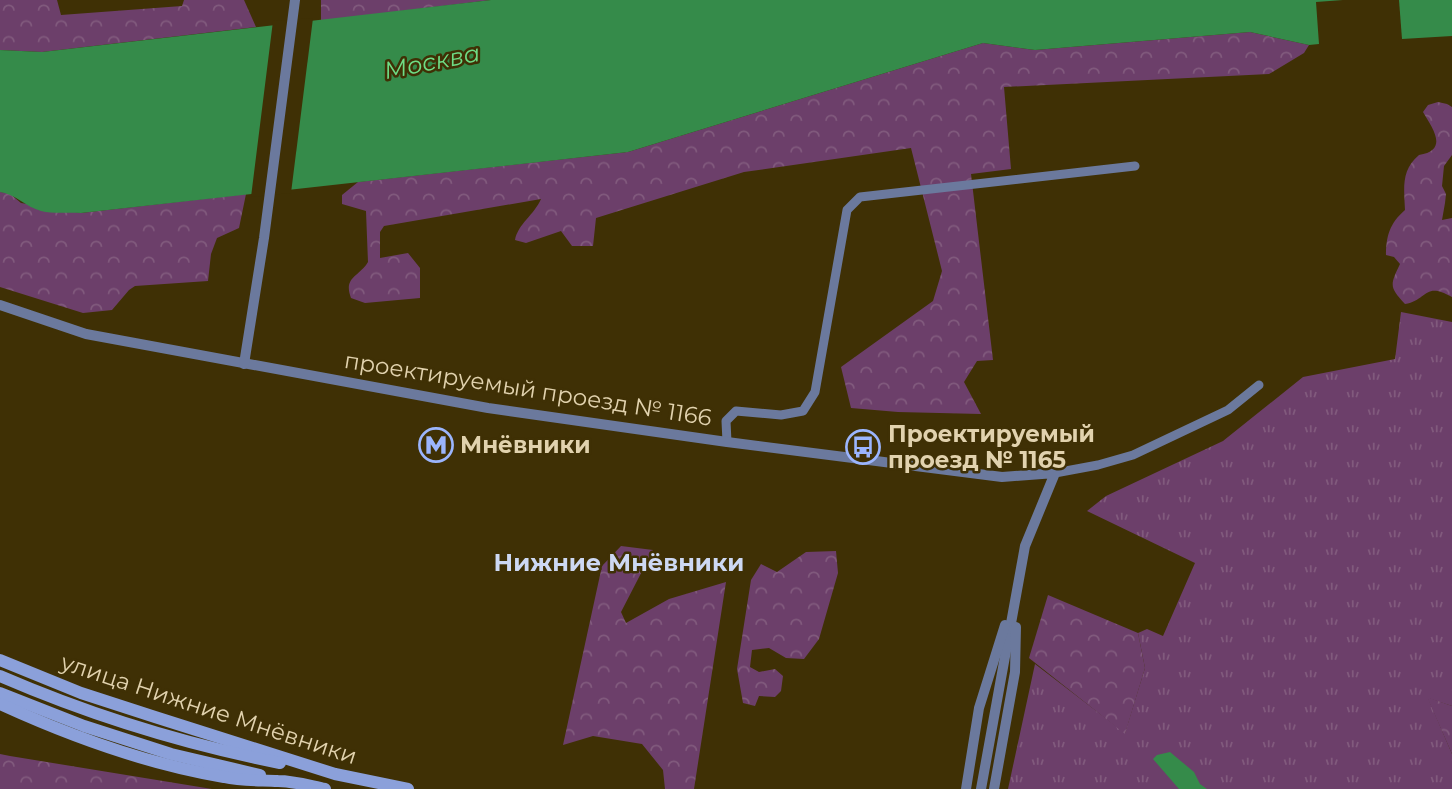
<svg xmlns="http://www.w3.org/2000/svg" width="1452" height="789" viewBox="0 0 1452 789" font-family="Montserrat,sans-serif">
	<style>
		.grass { fill: url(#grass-tufts) }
		.forest { fill: url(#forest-crowns) }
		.water { fill: #358b4a }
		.pier { fill: #3f3005 }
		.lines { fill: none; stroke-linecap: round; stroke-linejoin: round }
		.minor { stroke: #6b799d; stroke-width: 9 }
		.tertiary { stroke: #6b799d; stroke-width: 10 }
		.secondary { stroke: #8ba0da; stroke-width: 12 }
		.labels { text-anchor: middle; stroke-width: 5; stroke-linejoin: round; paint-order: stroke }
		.street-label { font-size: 23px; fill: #e1d2ae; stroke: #3f3005 }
		.poi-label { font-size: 23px; font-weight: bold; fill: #e1d2ae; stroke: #3f3005; text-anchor: start }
		.water-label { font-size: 24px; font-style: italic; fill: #6edc85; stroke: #3f3005 }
		.neighbourhood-label { font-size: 24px; font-weight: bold; fill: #cdd8f3; stroke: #3f3005 }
	</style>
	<defs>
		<pattern id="grass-tufts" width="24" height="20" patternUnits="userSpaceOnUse" patternTransform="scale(1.75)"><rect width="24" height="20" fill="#6c3f6a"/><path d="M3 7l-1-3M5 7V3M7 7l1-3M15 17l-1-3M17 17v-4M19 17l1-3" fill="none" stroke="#815a7d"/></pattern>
		<pattern id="forest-crowns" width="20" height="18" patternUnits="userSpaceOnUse" patternTransform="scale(1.75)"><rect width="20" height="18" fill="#6c3f6a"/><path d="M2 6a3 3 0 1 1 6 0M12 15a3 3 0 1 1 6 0" fill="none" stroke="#815a7d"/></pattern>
	</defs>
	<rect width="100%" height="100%" fill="#3f3005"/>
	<!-- grass -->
	<polygon class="grass" points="1401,312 1452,322 1452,706 1428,698 1452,754 1452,789 1008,789 1035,664 1125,733 1145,668 1138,633 1147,629 1163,636 1195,563 1087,511 1106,496 1223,441 1303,377 1395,359"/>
	<!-- forest -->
	<g class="forest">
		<polygon points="0,0 57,0 61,15 182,6 184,0 244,0 256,27 42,52 0,50"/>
		<polygon points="321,0 491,0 321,21"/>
		<path d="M1250 32 1309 45 1304 53 1269 74 1004 87 1011 169 971 174 993 360 977 361 964 382 981 414 898 412 851 408 841 367 933 301 942 271 911 148 744 172 596 218 593 246H572L561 231 526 243 515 240C518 224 534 215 541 199L384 226 380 232V258L408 253 420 268V298L365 303 351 298C343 277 359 277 368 262L366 211 342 204V195L358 182 628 152 983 43 1035 50Z"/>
		<path d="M1438 102 1447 104 1452 107V155L1444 166 1442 186 1446 194 1445 203 1442 220 1452 218V297C1424 281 1428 300 1405 304 1389 287 1390 285 1400 264L1394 257 1386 255C1386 236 1390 223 1405 210 1404 188 1401 170 1419 155 1449 150 1433 129 1423 112L1428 105Z"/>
		<polygon points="0,192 9,193 21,203 81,213 246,194 239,228 217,238 211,254 208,281 135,286 129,290 112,310 83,313 0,287"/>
		<polygon points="621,546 653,550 621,612 626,623 669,599 726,582 694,789 665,789 663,770 642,744 593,736 563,745 602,566"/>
		<polygon points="836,551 838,573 819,639 804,659 786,658 769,648 752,650 750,667 759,672 775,669 783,676 781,691 775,697 759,696 755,706 743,703 737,669 751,580 761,564 777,572 806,552"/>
		<polygon points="1048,595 1138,633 1145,668 1125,734 1029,658"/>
		<polygon points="1427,697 1452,706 1452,754"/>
		<polygon points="0,754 10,756 212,789 0,789"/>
	</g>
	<!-- water -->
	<g class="water">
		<path d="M491 0H1343L1316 2 1319 44 1309 45 1250 32 1035 50 983 43 628 152 81 213C68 212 53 214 41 211 26 207 15 194 0 192V50L42 52Z"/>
		<polygon points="1399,0 1452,0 1452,36 1402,39"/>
		<polygon points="1170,752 1194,772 1200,784 1207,789 1179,789 1153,759 1157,755"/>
	</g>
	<!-- pier -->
	<polygon class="pier" points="313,18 291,193 251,197 273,21"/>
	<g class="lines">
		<!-- minor -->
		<g class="minor">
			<polyline points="727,442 726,421 736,411 781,415 803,411 815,392 847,210 860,197 1135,166"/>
			<polyline points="1055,473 1098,465 1133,455 1228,410 1259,385"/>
		</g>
		<!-- tertiary -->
		<g class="tertiary">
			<polyline points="0,305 86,334 488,408 727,442 1002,477 1055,473 1025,546 981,789"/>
			<polyline points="244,364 264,238 295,0"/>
			<polyline points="966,789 979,708 1005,625"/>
			<polyline points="994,789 1015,672 1016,627"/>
		</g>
		<!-- secondary -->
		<g class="secondary">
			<polyline points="0,660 81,693 155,717 335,774 408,789"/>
			<path d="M0 676C90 715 184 744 280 763"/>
			<polyline points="0,693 84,726 171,754 260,775"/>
			<path d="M0 704C72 737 146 764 224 777 242 781 260 780 278 781 294 781 310 786 325 789"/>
		</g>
	</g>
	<!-- icons -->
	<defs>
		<g id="metro-ring" transform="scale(1.75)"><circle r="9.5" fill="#3f3005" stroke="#9bb5fd" stroke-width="1.5"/><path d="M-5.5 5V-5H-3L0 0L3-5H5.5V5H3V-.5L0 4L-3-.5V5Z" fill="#9bb5fd"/></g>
		<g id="bus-ring" transform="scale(1.75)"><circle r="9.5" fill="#3f3005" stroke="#9bb5fd" stroke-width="1.5"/><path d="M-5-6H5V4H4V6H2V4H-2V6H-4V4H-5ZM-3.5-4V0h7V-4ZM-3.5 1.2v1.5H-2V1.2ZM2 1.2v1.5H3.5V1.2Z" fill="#9bb5fd"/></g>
	</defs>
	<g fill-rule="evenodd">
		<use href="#metro-ring" x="436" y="445"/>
		<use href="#bus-ring" x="863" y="447"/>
	</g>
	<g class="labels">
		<!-- street labels -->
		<g class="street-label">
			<text transform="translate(528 389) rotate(9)" y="8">проектируемый проезд № 1166</text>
			<text transform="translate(209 709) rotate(18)" y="8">улица Нижние Мнёвники</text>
		</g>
		<!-- poi labels -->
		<g class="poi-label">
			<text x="888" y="442">Проектируемый<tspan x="888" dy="26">проезд № 1165</tspan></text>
			<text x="460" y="453">Мнёвники</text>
		</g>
		<!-- water labels -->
		<g class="water-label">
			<text transform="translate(432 62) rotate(-11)" y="8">Москва</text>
		</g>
		<!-- neighbourhood labels -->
		<g class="neighbourhood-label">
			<text x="619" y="571">Нижние Мнёвники</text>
		</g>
	</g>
</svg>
